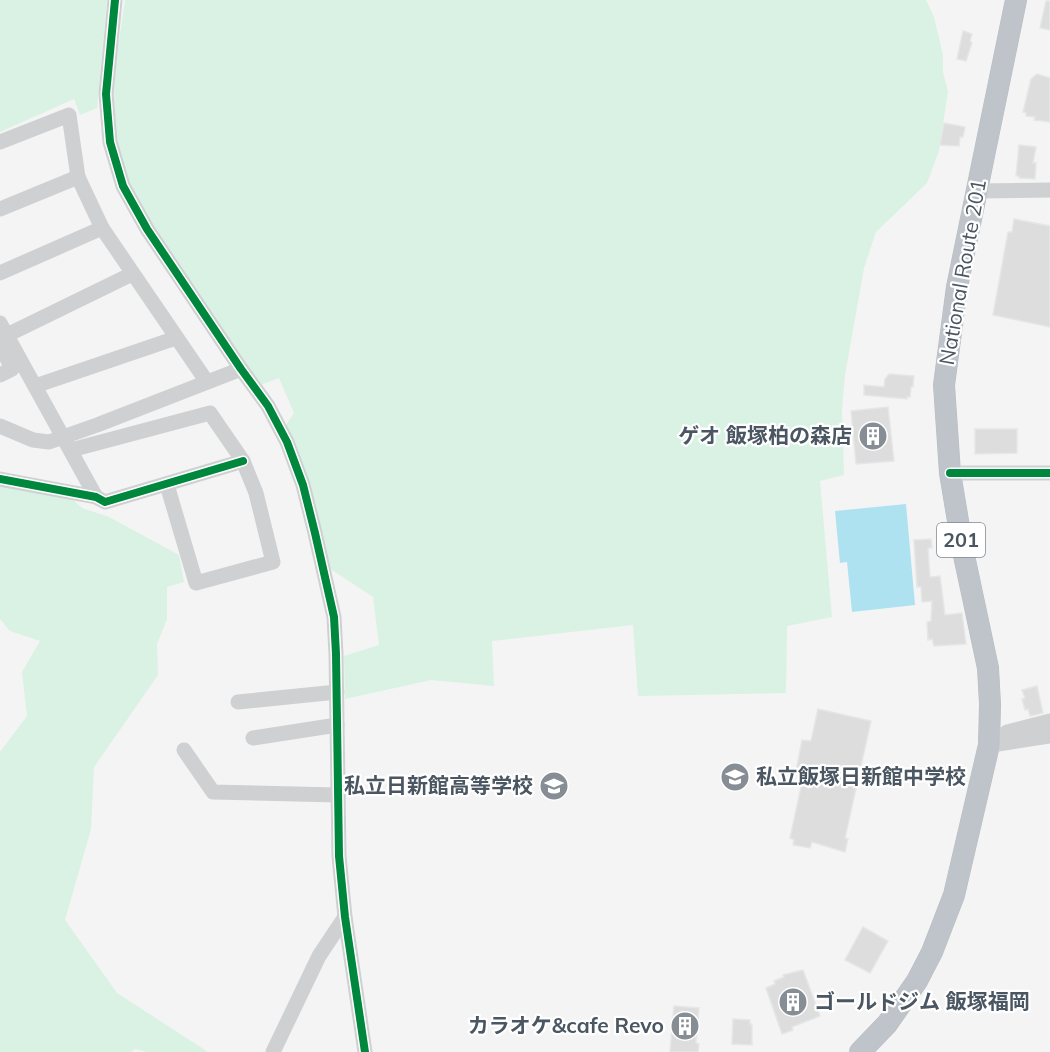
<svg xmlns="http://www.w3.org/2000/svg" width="1050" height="1052" viewBox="0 0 1050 1052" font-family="Mulish,'Noto Sans JP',sans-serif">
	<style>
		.green { fill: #d9f2e3 }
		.water { fill: #aee2f0 }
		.building { fill: #ddddde; stroke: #e5e6e7; stroke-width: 1.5 }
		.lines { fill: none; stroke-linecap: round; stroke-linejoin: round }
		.highway-casing { stroke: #b9bec3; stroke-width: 22 }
		.minor { stroke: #ced0d2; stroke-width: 15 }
		.highway { stroke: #bec4c9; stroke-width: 21 }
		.cycleway-casing { stroke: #fff; stroke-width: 11 }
		.cycleway { stroke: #00873e; stroke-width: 8 }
		.labels { text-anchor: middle; stroke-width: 4.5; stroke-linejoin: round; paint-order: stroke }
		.shield { fill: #fff; stroke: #808990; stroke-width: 1.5 }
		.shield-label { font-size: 20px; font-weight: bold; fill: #4a5661 }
		.street-label { font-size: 21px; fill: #4a5661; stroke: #fff }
		.poi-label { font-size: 21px; font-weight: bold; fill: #4a5661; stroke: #fff; text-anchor: end }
	</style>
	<rect width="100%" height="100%" fill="#f4f4f4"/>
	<!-- green -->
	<g class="green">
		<polygon points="0,0 107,0 97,108 80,115 74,99 0,132"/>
		<path d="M125 0H926L934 17 943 55V72L948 91 939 151 927 183 876 232 864 268 845 375 842 410 844 475 820 481 832 617 787 626 786 693 638 696 633 625 492 641 494 686 431 680 345 699 344 656 379 645 373 597 329 568 285 426 294 413 279 378 258 386 142 209C131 189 120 167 116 144 107 98 119 47 125 0Z"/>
		<polygon points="0,485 73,500 82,508 109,517 179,555 184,582 167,587 167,619 157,644 158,675 94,767 91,829 65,920 117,993 208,1052 147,1052 135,1049 131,1052 0,1052 0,752 27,716 22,672 40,641 10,631 0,619"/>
	</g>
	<!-- water -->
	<polygon class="water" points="906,504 915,605 852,612 847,562 840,563 835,511"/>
	<!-- building -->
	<g class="building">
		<polygon points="1046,1 1050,1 1050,30 1040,28"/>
		<polygon points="963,31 972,34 970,41 972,43 966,61 957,59"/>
		<polygon points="1037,74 1050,78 1050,122 1034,120 1035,117 1026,116 1026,113 1023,112 1031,79"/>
		<polygon points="944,123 965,127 963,137 960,137 959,146 940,145"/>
		<polygon points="1019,145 1036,147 1033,163 1036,163 1035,179 1019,178 1019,176 1016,176"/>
		<polygon points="1014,219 1050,226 1050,327 993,315 1008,232 1012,232"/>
		<polygon points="889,374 914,376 913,387 911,387 910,397 907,397 907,399 864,395 864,385 884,387 885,379"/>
		<polygon points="888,407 894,461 856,464 851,411"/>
		<polygon points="975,429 1017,429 1017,453 975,454"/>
		<polygon points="931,539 932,548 928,548 930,577 940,576 945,615 962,613 966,644 934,646 932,639 928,640 927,622 931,621 932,601 922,602 921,587 917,587 914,540"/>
		<polygon points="1037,686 1043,713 1030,716 1028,709 1025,710 1022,699 1025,698 1022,690"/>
		<polygon points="818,709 871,721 845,838 848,839 845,852 812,842 810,848 793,845 794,840 790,838 804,773 796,771 802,740 811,741"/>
		<polygon points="863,927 888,941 870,973 845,960"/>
		<polygon points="803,970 820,1016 792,1027 793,1030 782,1034 766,988 775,984 774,981 784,977 783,975"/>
		<polygon points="674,1006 699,1008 696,1043 699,1044 698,1052 670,1052"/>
		<polygon points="733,1019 750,1020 750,1024 752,1024 752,1045 732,1044"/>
	</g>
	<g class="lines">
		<!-- highway casing -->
		<g class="highway-casing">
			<polyline id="highway" points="860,1052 887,1024 917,981 932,952 954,895 989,745 990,704 988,668 963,551 950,473 944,385 957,287 1016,0"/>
		</g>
		<!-- minor -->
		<g class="minor">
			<polyline points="115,0 106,94 110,142 123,186 147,229 241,369 268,406 287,442 303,485 315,533 334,617 336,654 339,856 345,917 365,1052"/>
			<polyline points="0,142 69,115 78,177 102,228 207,382"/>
			<polyline points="977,191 1050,190"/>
			<polyline points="0,209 78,177"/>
			<polyline points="0,273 102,228"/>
			<polyline points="0,323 96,497"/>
			<polyline points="7,335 132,274"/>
			<polyline points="0,344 12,369 0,375"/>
			<polyline points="35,386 176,338"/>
			<polyline points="0,426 33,440 49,442 97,425 241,369"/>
			<polyline points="71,450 210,413 243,461 256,493 273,562 196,583 167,485"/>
			<polyline points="950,473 1050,473"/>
			<polyline points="0,479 96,497 105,502 243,461"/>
			<polyline points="238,702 337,692"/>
			<polyline points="253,738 337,725"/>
			<polyline points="989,745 1007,732 1050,721"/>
			<polyline points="992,745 1050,736"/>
			<polyline points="184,750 213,792 338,795"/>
			<polyline points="273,1052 319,956 345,917"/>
		</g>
		<!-- highway -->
		<use href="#highway" class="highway"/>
		<!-- cycleway casing -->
		<g class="cycleway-casing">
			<g id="cycleway">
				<polyline points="115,0 106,94 110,142 123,186 147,229 241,369 268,406 287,442 303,485 315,533 334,617 336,654 339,856 345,917 365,1052"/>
				<polyline points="950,473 1050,473"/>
				<polyline points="0,479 96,497 105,502 243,461"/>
			</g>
		</g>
		<!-- cycleway -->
		<use href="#cycleway" class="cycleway"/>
	</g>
	<!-- icons -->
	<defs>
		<g id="building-disc" transform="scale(1.5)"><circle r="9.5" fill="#868d94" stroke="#fff"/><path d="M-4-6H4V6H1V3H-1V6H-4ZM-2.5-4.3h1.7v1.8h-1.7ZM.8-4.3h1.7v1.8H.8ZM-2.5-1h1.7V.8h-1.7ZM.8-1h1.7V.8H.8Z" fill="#fff"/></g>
		<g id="school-disc" transform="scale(1.5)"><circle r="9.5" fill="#868d94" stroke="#fff"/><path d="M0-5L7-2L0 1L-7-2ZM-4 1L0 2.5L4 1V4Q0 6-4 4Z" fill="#fff"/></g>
	</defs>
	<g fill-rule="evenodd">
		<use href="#building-disc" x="873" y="436"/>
		<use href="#school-disc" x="735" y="777"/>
		<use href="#school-disc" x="554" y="786"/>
		<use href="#building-disc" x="793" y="1002"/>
		<use href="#building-disc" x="685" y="1026"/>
	</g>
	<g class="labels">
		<!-- shield labels -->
		<rect class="shield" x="937" y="523" width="48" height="34" rx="4.5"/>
		<g class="shield-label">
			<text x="961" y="547">201</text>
		</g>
		<!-- street labels -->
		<g class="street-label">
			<text transform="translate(963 272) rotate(-80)" y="7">National Route 201</text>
		</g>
		<!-- poi labels -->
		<g class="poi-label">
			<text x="852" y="443">ゲオ 飯塚柏の森店</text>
			<text x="756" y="784" text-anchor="start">私立飯塚日新館中学校</text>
			<text x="533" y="793">私立日新館高等学校</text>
			<text x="814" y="1009" text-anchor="start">ゴールドジム 飯塚福岡</text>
			<text x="664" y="1033">カラオケ&amp;cafe Revo</text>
		</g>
	</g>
</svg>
